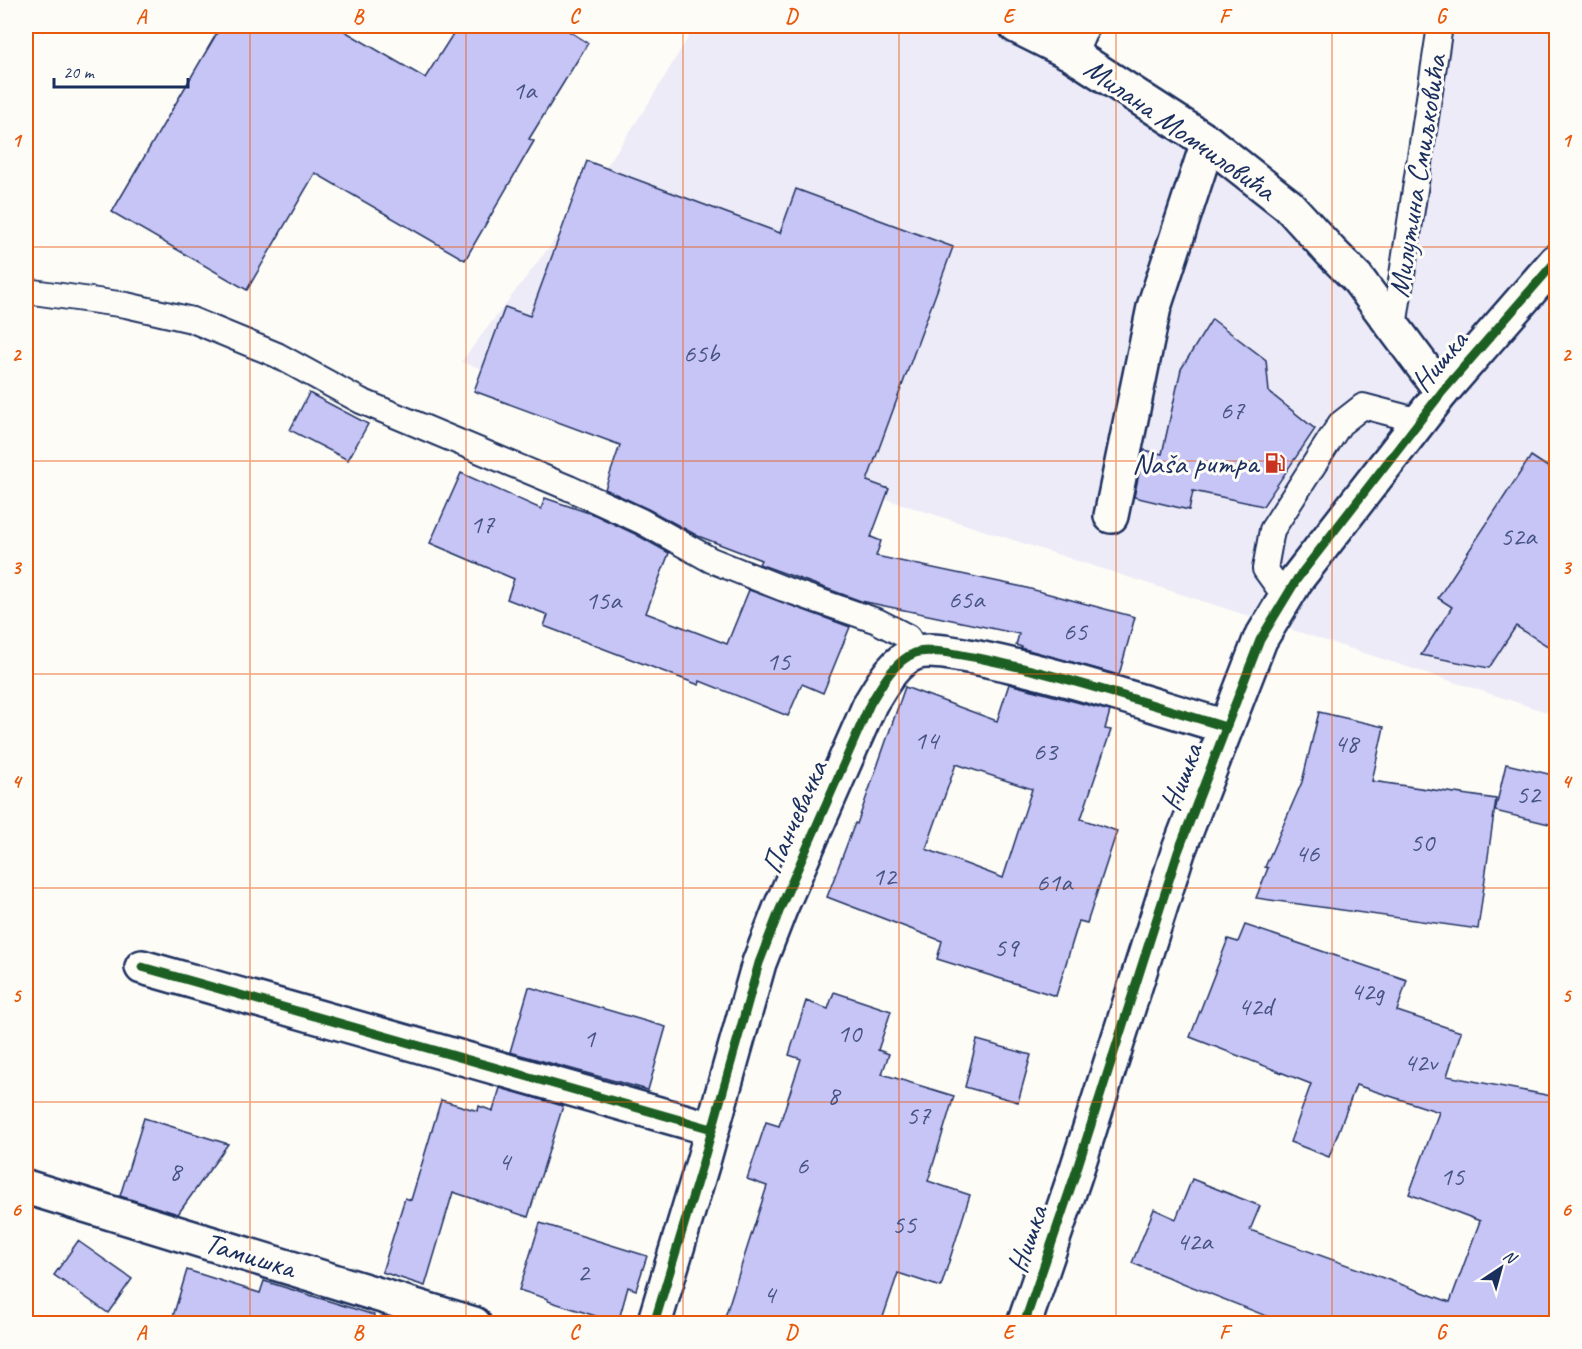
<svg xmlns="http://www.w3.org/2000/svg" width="1582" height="1349" viewBox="0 0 1582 1349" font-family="Caveat,sans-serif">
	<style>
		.built { fill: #edebf7 }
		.building { fill: #c7c4f6; stroke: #1b2f5e; stroke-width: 1.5; fill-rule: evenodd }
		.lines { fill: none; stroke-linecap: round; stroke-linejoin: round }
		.service-casing { stroke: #1b2f5e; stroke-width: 28 }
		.minor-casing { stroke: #1b2f5e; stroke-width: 38 }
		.secondary-casing { stroke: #1b2f5e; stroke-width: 38 }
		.service { stroke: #fdfcf7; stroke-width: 24 }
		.minor { stroke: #fdfcf7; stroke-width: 33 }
		.secondary { stroke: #fdfcf7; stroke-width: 33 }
		.cycleway-casing { stroke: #fdfcf7; stroke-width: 13 }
		.cycleway { stroke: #1b5e20; stroke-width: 9 }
		.grid { fill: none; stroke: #e8590c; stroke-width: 1.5; stroke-opacity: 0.55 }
		.labels { text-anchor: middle; stroke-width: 6; stroke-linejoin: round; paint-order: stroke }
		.number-label { font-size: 27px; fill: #465484 }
		.street-label { font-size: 30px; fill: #1b2f5e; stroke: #fdfcf7 }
		.poi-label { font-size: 30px; fill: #1b2f5e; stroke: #fdfcf7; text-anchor: end }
		.neatline { fill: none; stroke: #e8590c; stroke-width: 2 }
		.grid-label { font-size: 20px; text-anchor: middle; font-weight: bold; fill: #e8590c }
	</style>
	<rect width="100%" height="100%" fill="#fdfcf7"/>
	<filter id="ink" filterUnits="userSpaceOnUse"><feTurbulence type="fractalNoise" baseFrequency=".0167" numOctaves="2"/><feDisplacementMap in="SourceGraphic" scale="12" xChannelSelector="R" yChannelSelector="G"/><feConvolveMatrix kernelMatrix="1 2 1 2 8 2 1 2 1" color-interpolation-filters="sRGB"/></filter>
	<g filter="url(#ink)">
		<!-- built -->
		<polygon class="built" points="695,26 1016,26 1208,142 1393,326 1440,26 1556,26 1556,715 461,362 573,216 645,109"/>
		<!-- building -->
		<g class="building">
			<polygon points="221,26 336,26 425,78 458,26 561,26 588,43 529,139 534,141 465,260 315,173 247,290 112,212"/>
			<polygon points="587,161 780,233 796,189 953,247 867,481 889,489 871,537 881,541 876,556 1023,587 1135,617 1119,675 1021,648 1022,647 1016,645 1019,634 861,601 759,564 761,560 698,536 648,509 605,489 620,445 474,391 505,307 530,316"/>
			<polygon points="1212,319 1266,360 1269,392 1315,429 1263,506 1193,491 1189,510 1134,497 1144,450 1162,454 1181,369"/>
			<polygon points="309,393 368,424 348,460 290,430"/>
			<polygon points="1531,456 1557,473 1557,652 1516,626 1489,668 1421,655 1452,607 1438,598"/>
			<polygon points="461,473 541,509 545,498 595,515 635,534 669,553 646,613 727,644 749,590 850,627 823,693 802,684 788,716 700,681 699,685 544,626 548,615 507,599 514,579 430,543"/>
			<path d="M1009 684 1110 711 1105 729 1111 730 1081 819 1117 831 1087 923 1079 921 1056 996 937 959 942 941 827 897 855 823 857 824 905 687 997 721ZM956 764 1032 789 1003 878 926 849Z"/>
			<polygon points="1319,712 1384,727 1372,781 1496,799 1478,929 1256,898 1268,868 1265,867 1302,782"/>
			<polygon points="1506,764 1557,776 1557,826 1495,811"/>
			<polygon points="1245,925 1407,980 1397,1011 1461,1032 1447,1076 1557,1097 1557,1323 1284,1323 1132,1263 1154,1209 1176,1219 1192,1179 1260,1206 1250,1230 1450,1302 1480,1221 1409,1194 1439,1112 1356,1085 1329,1157 1290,1142 1311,1084 1190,1037 1228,939 1238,942"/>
			<polygon points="529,987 666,1027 648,1090 510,1052"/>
			<polygon points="834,992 891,1011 878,1050 889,1054 882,1074 954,1096 928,1181 970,1195 941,1287 898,1273 881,1323 723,1323 767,1186 747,1179 766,1122 779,1126 801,1059 789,1055 806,1001 828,1009"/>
			<polygon points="977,1040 1031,1055 1018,1102 965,1087"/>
			<polygon points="500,1088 563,1106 528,1217 453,1192 425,1286 382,1272 405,1198 411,1200 441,1100 478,1111 479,1106 493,1111"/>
			<polygon points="144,1118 228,1144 178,1214 120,1196"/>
			<polygon points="540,1223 647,1256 636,1290 628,1287 618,1323 548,1301 548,1299 519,1290"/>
			<polygon points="78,1241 132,1279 108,1313 54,1275"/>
			<polygon points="187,1270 260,1293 264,1281 374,1315 373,1323 171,1323"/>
		</g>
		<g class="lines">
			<!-- service casing -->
			<g class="service-casing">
				<g id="service">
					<polyline points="26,291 126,305 192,320 277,355 361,401 569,488 641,521 711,560 784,589 877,621 908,637 917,652"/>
					<polyline points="1394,327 1440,26"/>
					<polyline points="1286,598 1265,569 1272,530 1340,424 1363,406 1420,421"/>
				</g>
			</g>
			<!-- minor casing -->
			<g class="minor-casing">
				<g id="minor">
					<polyline points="1016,26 1070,53 1208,142 1288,205 1331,252 1357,278 1442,392"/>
					<polyline points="1070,53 1082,26"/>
					<polyline points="1111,516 1154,307 1208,142"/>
					<polyline points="142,967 712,1129"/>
					<polyline points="26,1187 474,1324"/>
					<path d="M654 1324 703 1162 759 963 780 909 870 704C881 686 894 661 915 653 930 647 967 656 983 659 1065 676 1145 703 1226 727"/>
				</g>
			</g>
			<!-- secondary casing -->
			<g class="secondary-casing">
				<polyline id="secondary" points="1024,1324 1075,1175 1178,852 1260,640 1297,579 1442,392 1556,261"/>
			</g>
			<!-- service -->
			<use href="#service" class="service"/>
			<!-- minor -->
			<use href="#minor" class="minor"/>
			<!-- secondary -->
			<use href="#secondary" class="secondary"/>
			<!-- cycleway casing -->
			<g class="cycleway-casing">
				<g id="cycleway">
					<polyline points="142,967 712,1129"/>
					<path d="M654 1324 703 1162 759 963 780 909 870 704C881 686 894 661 915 653 930 647 967 656 983 659 1065 676 1145 703 1226 727"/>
					<polyline points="1024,1324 1075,1175 1178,852 1260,640 1297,579 1442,392 1556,261"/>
				</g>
			</g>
			<!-- cycleway -->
			<use href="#cycleway" class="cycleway"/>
		</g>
	</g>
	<!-- grid -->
	<path class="grid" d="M250 26V1324M466 26V1324M683 26V1324M899 26V1324M1116 26V1324M1332 26V1324M26 247H1556M26 461H1556M26 674H1556M26 888H1556M26 1102H1556"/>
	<!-- icons -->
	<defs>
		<g id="fuel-bare" transform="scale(1.62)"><path d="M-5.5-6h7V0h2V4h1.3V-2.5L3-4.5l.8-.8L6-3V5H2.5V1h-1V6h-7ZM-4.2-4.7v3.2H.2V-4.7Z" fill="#c8321e" stroke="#fdfcf7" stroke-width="2.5" paint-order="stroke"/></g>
	</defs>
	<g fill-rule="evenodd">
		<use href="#fuel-bare" x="1275" y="463"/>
	</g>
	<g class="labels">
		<!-- number labels -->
		<g class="number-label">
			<text x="524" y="99">1a</text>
			<text x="701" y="362">65b</text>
			<text x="1232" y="419">67</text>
			<text x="482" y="533">17</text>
			<text x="1518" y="545">52a</text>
			<text x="966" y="608">65a</text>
			<text x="603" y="609">15a</text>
			<text x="1075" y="640">65</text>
			<text x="778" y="670">15</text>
			<text x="926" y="749">14</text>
			<text x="1346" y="752">48</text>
			<text x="1045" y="760">63</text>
			<text x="1528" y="803">52</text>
			<text x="1422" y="851">50</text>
			<text x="1307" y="862">46</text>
			<text x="884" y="885">12</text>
			<text x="1054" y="891">61a</text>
			<text x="1006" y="956">59</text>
			<text x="1367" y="1000">42g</text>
			<text x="1255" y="1015">42d</text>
			<text x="849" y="1042">10</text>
			<text x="589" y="1047">1</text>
			<text x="1420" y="1071">42v</text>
			<text x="833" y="1104">8</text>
			<text x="918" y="1124">57</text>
			<text x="504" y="1170">4</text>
			<text x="802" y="1174">6</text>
			<text x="175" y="1180">8</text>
			<text x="1452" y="1185">15</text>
			<text x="904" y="1233">55</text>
			<text x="1194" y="1250">42a</text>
			<text x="583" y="1281">2</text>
			<text x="769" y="1303">4</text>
		</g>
		<!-- street labels -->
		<g class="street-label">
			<text transform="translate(1180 129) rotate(35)" y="10">Милана Момчиловића</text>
			<text transform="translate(1417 176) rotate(-81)" y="10">Милутина Смиљковића</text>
			<text transform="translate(1439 361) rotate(-50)" y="10">Нишка</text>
			<text transform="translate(1181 777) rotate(-69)" y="10">Нишка</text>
			<text transform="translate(794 817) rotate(-66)" y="10">Панчевачка</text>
			<text transform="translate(1027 1239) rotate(-71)" y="10">Нишка</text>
			<text transform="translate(250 1255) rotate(17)" y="10">Тамишка</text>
		</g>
		<!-- poi labels -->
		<g class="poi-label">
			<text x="1258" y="473">Naša pumpa</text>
		</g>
	</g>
	<!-- margin -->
	<rect width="1582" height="1349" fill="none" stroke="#fdfcf7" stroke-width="66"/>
	<!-- north arrow -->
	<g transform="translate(1501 1268) rotate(36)" stroke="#fdfcf7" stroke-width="4.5" paint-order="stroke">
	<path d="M0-4.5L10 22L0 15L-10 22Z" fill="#1b2f5e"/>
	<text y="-9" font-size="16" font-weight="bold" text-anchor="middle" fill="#1b2f5e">N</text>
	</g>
	<!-- scale -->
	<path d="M54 78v9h134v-9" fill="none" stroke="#1b2f5e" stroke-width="3"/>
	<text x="63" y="78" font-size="18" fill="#1b2f5e" stroke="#fdfcf7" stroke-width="4.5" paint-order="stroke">20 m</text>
	<rect x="33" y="33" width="1516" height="1283" class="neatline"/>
	<g class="grid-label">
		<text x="141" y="23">A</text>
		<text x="358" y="23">B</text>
		<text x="574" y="23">C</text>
		<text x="791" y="23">D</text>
		<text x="1008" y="23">E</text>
		<text x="1224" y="23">F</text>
		<text x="1441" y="23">G</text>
		<text x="16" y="147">1</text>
		<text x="1566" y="147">1</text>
		<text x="16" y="361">2</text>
		<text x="1566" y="361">2</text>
		<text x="16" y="574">3</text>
		<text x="1566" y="574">3</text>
		<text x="16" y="788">4</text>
		<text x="1566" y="788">4</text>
		<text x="16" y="1002">5</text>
		<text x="1566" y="1002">5</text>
		<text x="16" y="1216">6</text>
		<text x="1566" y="1216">6</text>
		<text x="141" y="1339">A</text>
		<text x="358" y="1339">B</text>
		<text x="574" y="1339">C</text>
		<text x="791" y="1339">D</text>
		<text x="1008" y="1339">E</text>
		<text x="1224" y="1339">F</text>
		<text x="1441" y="1339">G</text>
	</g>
</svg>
